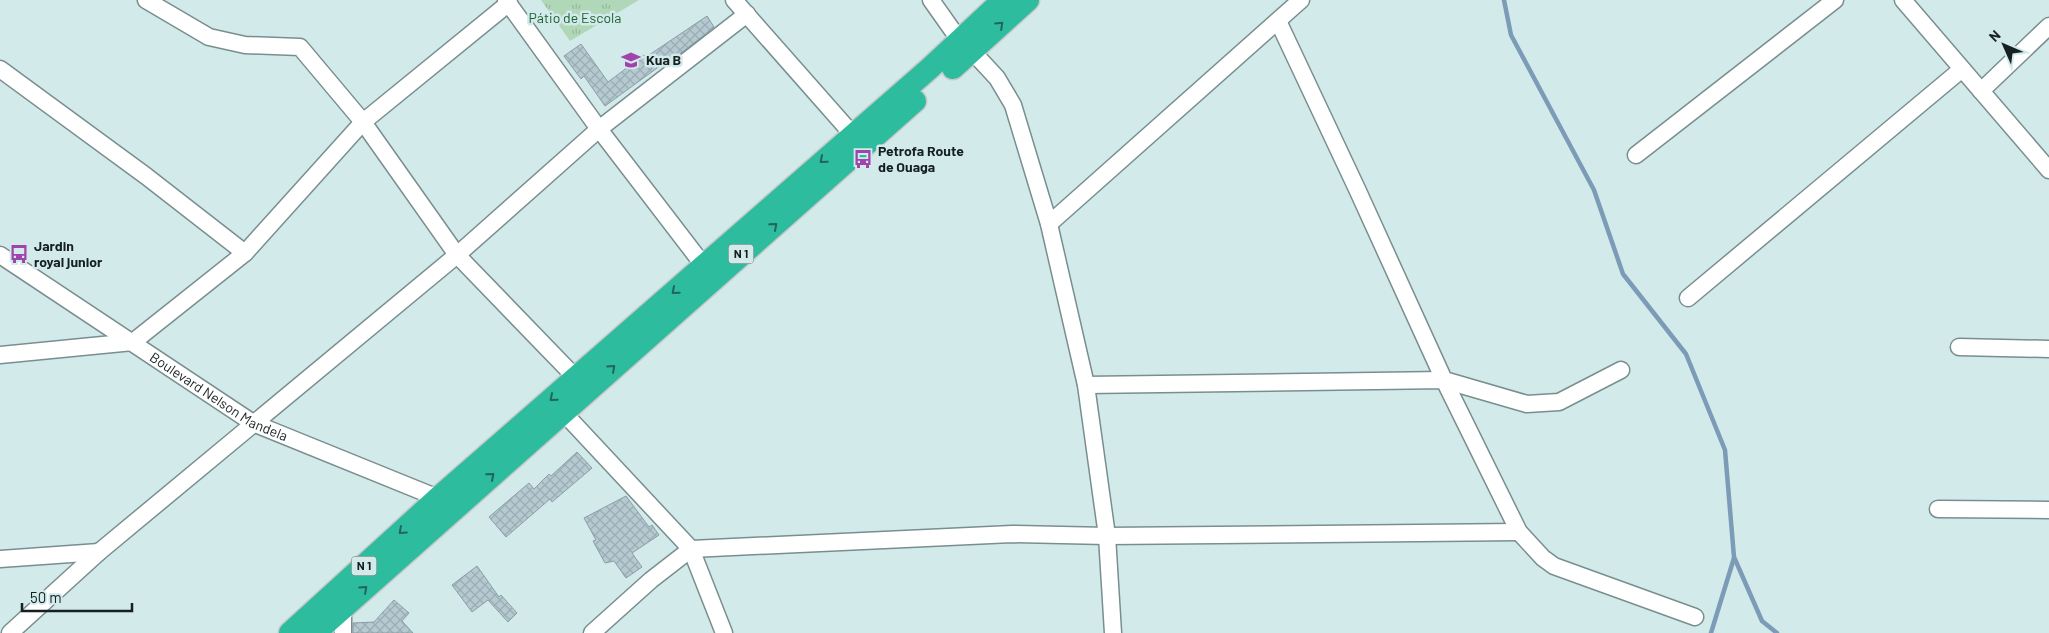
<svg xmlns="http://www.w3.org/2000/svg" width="2049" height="633" viewBox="0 0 2049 633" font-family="Barlow,sans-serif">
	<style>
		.park { fill: url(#park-tufts) }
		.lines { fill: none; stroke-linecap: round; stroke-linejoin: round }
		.stream { stroke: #7c9bb7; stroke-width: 4.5 }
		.building { fill: url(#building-cross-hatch); stroke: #8b9ea6 }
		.minor-casing { stroke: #798e8f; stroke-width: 19 }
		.highway-casing { stroke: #c7c9c9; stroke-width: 25 }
		.minor { stroke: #fff; stroke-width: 16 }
		.highway { stroke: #2ebc9f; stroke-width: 22 }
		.oneway { stroke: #216659 }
		.labels { text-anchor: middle; stroke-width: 5; stroke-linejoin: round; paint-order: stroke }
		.shield { fill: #d3eaeb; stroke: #4f5d5d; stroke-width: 1 }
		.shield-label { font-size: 12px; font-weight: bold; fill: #172020 }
		.park-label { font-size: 14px; fill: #1a5f31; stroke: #d3eaeb }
		.poi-label { font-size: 14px; font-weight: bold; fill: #172020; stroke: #d3eaeb; text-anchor: start }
		.street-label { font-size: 14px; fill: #172020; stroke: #d3eaeb }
	</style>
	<defs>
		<pattern id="park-tufts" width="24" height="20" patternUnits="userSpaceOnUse" patternTransform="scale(1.25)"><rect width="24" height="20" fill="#b0d7b8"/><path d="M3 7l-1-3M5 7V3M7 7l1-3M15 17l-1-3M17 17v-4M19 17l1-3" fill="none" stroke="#97b89e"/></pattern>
		<pattern id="building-cross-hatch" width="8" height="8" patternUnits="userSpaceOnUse" patternTransform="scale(1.25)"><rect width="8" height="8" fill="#b5c9d1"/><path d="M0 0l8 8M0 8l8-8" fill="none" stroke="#9bacb3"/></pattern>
	</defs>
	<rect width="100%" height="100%" fill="#d3eaeb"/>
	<!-- park -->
	<polygon class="park" points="541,0 639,0 570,41"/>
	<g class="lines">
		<!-- stream -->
		<g class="stream">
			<polyline points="1504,0 1511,35 1594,190 1623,274 1686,354 1725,450 1734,557 1762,621 1777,633"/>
			<polyline points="1711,633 1734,558"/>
		</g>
	</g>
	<!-- building -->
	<g class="building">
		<polygon points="707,16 714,27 666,65 664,63 605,106 584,76 581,79 564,56 581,44 608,82 644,55 646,57"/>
		<polygon points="577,452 592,468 552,502 550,499 506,537 489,517 529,483 534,489 549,474 551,476"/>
		<polygon points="626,496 649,527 652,525 659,535 632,553 642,567 626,578 614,561 605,563 593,541 596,540 584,518"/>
		<polygon points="477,566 499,597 501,595 517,613 508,622 488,600 472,612 452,585"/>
		<polygon points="394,600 409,613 402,621 413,633 353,633 353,623 374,622"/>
	</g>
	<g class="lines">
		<!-- minor casing -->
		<g class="minor-casing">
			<g id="minor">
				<polyline points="146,0 209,37 245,45 300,47 363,122 457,255 576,378"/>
				<polyline points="506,0 599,129 704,266"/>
				<polyline points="734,0 853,135"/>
				<polyline points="931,0 960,41"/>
				<polyline points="1903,0 2049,170"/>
				<polyline points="1278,21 1357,189 1444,380 1527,404 1559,402 1621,370"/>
				<polyline points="972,51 997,78 1013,105 1049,224 1086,385 1107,536 1113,633"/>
				<polyline points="0,69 146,176 245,253"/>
				<polyline points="1981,91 2049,26"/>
				<polyline points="1636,155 1835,0"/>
				<polyline points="1049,224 1301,0"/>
				<path id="s1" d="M0 255 253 423 438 498 446 503"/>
				<polyline points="1688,298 1962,69"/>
				<polyline points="1959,347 2049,349"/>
				<polyline points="0,355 133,342 245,253 363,122 509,3"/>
				<polyline points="1086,385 1444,380 1519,532 1543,558 1554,566 1695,617"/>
				<polyline points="563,412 691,549 724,633"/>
				<polyline points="1938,509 2049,510"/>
				<polyline points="0,559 99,552"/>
				<polyline points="340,604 343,607 343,633"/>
				<polyline points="10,633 99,552 457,255 599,129 747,14"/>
				<polyline points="592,633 651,580 691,549 1012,534 1107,536 1519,532"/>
			</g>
		</g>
		<!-- highway casing -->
		<g class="highway-casing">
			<g id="highway">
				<polyline points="953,68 1028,0"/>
				<polyline points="290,633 438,498 930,68 1003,0"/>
				<polyline points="315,633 915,101"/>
			</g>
		</g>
		<!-- minor -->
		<use href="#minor" class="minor"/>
		<!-- highway -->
		<use href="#highway" class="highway"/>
	</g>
	<!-- one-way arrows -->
	<defs><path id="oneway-chevron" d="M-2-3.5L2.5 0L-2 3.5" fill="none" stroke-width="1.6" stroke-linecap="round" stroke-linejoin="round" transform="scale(1.25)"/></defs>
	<g class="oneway">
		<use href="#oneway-chevron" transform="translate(1000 25) rotate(-43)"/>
		<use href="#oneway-chevron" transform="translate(823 160) rotate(139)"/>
		<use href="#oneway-chevron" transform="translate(774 226) rotate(-41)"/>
		<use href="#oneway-chevron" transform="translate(675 291) rotate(139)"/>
		<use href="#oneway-chevron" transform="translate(612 368) rotate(-42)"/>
		<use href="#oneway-chevron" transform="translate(553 398) rotate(139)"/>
		<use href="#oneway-chevron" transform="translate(491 476) rotate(-41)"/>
		<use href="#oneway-chevron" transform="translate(402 531) rotate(138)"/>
		<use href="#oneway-chevron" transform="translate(364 589) rotate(-42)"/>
	</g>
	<!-- icons -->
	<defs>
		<g id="school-bare" transform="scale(1.5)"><path d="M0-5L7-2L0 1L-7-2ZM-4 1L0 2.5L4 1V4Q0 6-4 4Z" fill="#a043ad" stroke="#d3eaeb" stroke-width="2.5" paint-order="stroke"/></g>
		<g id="bus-bare" transform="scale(1.5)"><path d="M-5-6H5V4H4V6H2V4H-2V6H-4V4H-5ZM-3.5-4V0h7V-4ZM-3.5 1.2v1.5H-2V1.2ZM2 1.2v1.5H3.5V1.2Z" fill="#a043ad" stroke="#d3eaeb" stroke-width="2.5" paint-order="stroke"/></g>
	</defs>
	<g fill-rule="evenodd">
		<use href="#school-bare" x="631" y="60"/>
		<use href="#bus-bare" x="863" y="159"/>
		<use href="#bus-bare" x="19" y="254"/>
	</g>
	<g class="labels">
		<!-- shield labels -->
		<g class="shield">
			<rect x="728.5" y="244.5" width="25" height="19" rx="4"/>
			<rect x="351.5" y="556.5" width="25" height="19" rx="4"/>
		</g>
		<g class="shield-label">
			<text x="741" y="258">N 1</text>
			<text x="364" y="570">N 1</text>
		</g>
		<!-- park labels -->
		<g class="park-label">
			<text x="575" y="23">Pátio de Escola</text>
		</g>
		<!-- poi labels -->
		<g class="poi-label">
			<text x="646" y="65">Kua B</text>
			<text x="878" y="156">Petrofa Route<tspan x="878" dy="16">de Ouaga</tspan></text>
			<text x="34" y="251">Jardin<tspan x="34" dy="16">royal junior</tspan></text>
		</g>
		<!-- street labels -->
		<g class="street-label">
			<text dy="5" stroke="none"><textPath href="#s1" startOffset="261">Boulevard Nelson Mandela</textPath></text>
		</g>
	</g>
	<!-- north arrow -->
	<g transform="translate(2004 45) rotate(315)" stroke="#d3eaeb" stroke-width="4" paint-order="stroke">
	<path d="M0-4L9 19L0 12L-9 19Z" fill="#172020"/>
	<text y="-8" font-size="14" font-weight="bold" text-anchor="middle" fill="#172020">N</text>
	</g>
	<!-- scale -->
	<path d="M22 603v8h110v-8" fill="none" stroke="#172020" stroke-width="2.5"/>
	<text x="30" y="603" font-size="15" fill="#172020" stroke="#d3eaeb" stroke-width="4" paint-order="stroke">50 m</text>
</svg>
